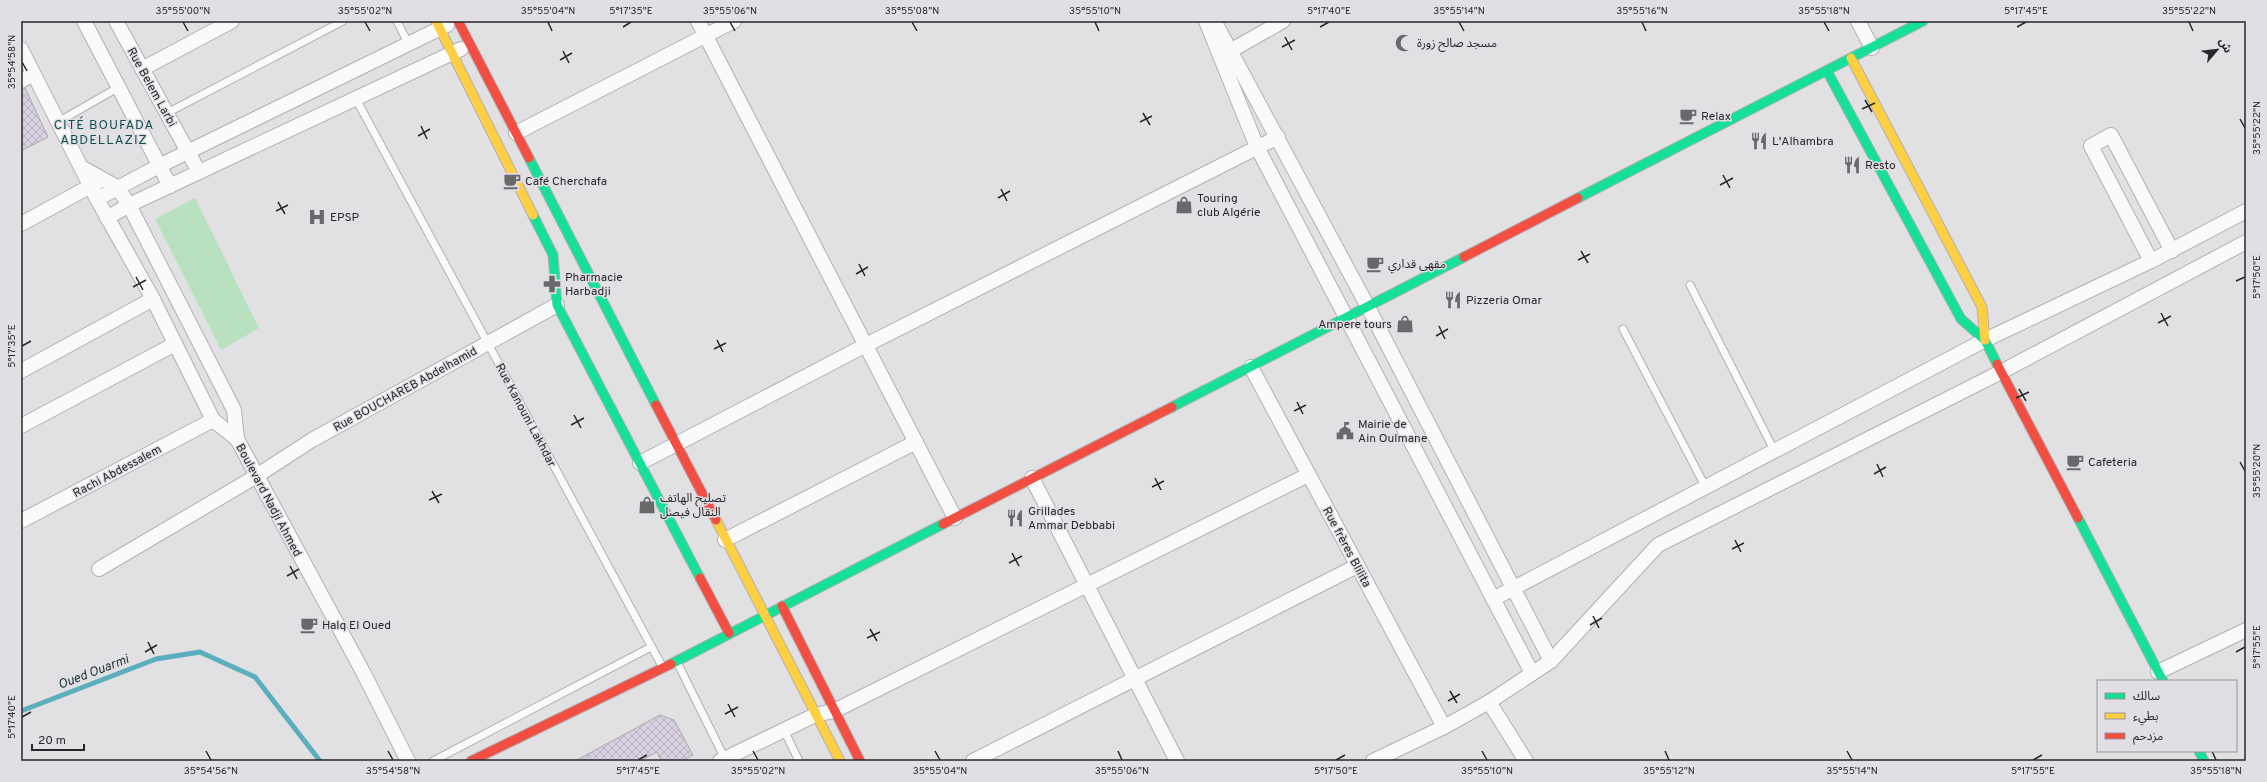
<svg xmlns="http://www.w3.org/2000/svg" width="2267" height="782" viewBox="0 0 2267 782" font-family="Overpass,'Noto Sans Arabic',sans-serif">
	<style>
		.green { fill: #b9e0bf }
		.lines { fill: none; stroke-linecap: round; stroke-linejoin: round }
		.stream { stroke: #5daebd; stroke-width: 5 }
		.building { fill: url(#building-cross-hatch); stroke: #abaaac }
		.lane-casing { stroke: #b1b0b2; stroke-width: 9 }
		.street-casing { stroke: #b1b0b2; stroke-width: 16 }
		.fast-casing { stroke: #b1b0b2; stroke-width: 11 }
		.slow-casing { stroke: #b1b0b2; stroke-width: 11 }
		.jam-casing { stroke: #b1b0b2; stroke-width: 11 }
		.lane { stroke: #fafafb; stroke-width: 7 }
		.street { stroke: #fafafb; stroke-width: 14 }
		.fast { stroke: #16e098; stroke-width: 9 }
		.slow { stroke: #ffcf43; stroke-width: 9 }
		.jam { stroke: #f24e42; stroke-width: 9 }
		.ticks { fill: none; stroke: #282729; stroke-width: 1.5 }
		.labels { text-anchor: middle; stroke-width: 3; stroke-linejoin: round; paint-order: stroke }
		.poi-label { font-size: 12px; fill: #282729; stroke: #e1dfe4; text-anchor: start }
		.street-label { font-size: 12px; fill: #282729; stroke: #e1dfe4 }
		.neighbourhood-label { font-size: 13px; letter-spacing: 1px; fill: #104e4f; stroke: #e1dfe4 }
		.water-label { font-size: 13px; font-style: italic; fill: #193136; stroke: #e1dfe4 }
		.neatline { fill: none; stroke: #282729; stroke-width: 1.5 }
		.ticks-label { font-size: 10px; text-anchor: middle; fill: #282729 }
	</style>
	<defs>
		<pattern id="building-cross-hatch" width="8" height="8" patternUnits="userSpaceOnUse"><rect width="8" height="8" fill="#d8d0e1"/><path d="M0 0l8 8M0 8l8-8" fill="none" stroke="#b9b3c1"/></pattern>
	</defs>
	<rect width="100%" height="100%" fill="#e1e0e3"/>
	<!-- green -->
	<polygon class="green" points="195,198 259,328 221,350 155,219"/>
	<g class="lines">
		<!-- stream -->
		<polyline class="stream" points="21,711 156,659 200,652 255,677 320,761"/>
	</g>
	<!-- building -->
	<g class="building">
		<polygon points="25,88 48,137 21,151 21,89"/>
		<polygon points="660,715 674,720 693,755 682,761 661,761 657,752 640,761 575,761"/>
	</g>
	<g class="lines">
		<!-- lane casing -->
		<g class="lane-casing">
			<g id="lane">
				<polyline points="397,21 409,45"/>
				<polyline points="356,99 662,666"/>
				<polyline points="167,113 343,21"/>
				<polyline points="58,122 119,87"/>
				<polyline points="1690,285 1774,450"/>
				<polyline points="1623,329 1705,486"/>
				<polyline points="677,662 725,759"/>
				<polyline points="784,730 799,761"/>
				<polyline points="433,761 651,647"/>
			</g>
		</g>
		<!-- street casing -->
		<g class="street-casing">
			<g id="street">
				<polyline points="84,21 170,186"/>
				<polyline points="116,21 199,172"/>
				<polyline points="698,21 955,518"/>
				<polyline points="1206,21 1257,147 1532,673"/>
				<polyline points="1858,21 1872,48"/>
				<polyline points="1217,26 1368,307 1551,661"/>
				<polyline points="21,49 97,199 153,299 213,420 237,439"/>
				<polyline points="1223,55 1283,21"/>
				<polyline points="142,69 232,21"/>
				<polyline points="21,81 33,74"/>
				<polyline points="516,133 734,21"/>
				<polyline points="81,167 117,187 129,205 234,410 237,439 363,672 408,761"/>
				<polyline points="97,199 159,166 447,25"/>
				<polyline points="107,218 129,205 461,49"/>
				<polyline points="21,224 98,182"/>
				<polyline points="2151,261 2091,146 2111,135 2172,251"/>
				<polyline points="1251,367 1444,727"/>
				<polyline points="21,371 153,299"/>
				<polyline points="21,426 175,344"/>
				<polyline points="640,463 866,345 1278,137"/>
				<polyline points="1032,478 1177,761"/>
				<polyline points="21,521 213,420"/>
				<polyline points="725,540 916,442"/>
				<polyline points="99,569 255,477 312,440 557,305"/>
				<polyline points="1493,599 1985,340 2151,261 2246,211"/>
				<polyline points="2158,672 2246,630"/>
				<polyline points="1489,702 1526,761"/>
				<polyline points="720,761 815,715 834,711 1308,475"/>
				<polyline points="973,761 1357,566"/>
				<polyline points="1373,761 1444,727 1489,702 1551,661 1658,545 2001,372 2246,242"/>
			</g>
		</g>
		<!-- fast casing -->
		<g class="fast-casing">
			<g id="fast">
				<polyline points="1827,71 1961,319 1985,340 1997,364"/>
				<polyline points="529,158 656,405"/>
				<polyline points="1578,198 1923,21"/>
				<polyline points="533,215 553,255 557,305 700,578"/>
				<polyline points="1172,407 1464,257"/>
				<polyline points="2078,518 2163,681"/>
				<polyline points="671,664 943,524"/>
				<polyline points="2199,751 2204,761"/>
			</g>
		</g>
		<!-- slow casing -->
		<g class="slow-casing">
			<g id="slow">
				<polyline points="436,21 533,215"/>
				<polyline points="1851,58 1982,307 1985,340"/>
				<polyline points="716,520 840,761"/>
			</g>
		</g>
		<!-- jam casing -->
		<g class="jam-casing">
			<g id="jam">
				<polyline points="458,21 529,158"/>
				<polyline points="1464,257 1578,198"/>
				<polyline points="1997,364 2078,518"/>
				<polyline points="656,405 716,520"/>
				<polyline points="943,524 1172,407"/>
				<polyline points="700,578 729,633"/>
				<polyline points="782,606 860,761"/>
				<polyline points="471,761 671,664"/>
			</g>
		</g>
		<!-- lane -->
		<use href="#lane" class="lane"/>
		<!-- street -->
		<use href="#street" class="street"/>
		<!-- fast -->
		<use href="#fast" class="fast"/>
		<!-- slow -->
		<use href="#slow" class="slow"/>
		<!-- jam -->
		<use href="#jam" class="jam"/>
	</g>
	<!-- ticks -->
	<path class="ticks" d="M183 22 188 31M365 22 370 31M548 22 552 31M730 22 735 31M912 22 917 31M1095 22 1099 31M1459 22 1464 31M1642 22 1646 31M1824 22 1829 31M2189 22 2193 31M623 27 631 22M1320 27 1329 22M2017 27 2026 22M1285 37 1292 50M1282 47 1295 40M563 51 569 63M560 60 572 53M22 62 27 71M1865 100 1872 112M1862 109 1875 103M1143 113 1150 125M2240 119 2245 128M1140 122 1152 116M421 126 427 139M418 136 430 129M1723 175 1730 188M1720 185 1733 178M1001 189 1007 201M998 198 1010 191M278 202 285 214M276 211 288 205M1581 251 1588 263M1578 260 1590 254M859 264 865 276M856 274 868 267M136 277 143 290M2236 281 2245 277M133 287 146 280M2161 313 2168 326M2158 323 2171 316M1439 326 1445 339M1436 336 1448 329M717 340 723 352M22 346 31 341M714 349 726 343M2019 389 2026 401M2016 398 2029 392M1297 402 1303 414M1294 411 1306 405M574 415 581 428M571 425 584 418M2240 462 2245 471M1877 464 1883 477M1874 474 1886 467M1155 478 1161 490M1152 487 1164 481M432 491 439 503M429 500 442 494M1735 540 1741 552M1732 549 1744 543M1012 553 1019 566M1009 563 1022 556M290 566 297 579M287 576 299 569M1593 616 1599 628M1590 625 1602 618M870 629 877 641M867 638 880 632M148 642 154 654M145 652 157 645M2236 652 2245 647M1450 691 1457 703M1448 701 1460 694M728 704 735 717M725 714 738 707M22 717 31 712M206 751 211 760M388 751 393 760M753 751 758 760M935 751 940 760M1118 751 1122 760M1482 751 1487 760M1665 751 1669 760M1847 751 1852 760M2212 751 2216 760M638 760 647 755M1336 760 1345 755M2033 760 2042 755"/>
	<!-- icons -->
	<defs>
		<g id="mosque-bare" transform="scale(1.38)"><path d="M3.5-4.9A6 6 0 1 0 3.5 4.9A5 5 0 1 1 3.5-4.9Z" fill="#69686a" stroke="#e1dfe4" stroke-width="2.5" paint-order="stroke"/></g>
		<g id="cafe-bare" transform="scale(1.38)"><path d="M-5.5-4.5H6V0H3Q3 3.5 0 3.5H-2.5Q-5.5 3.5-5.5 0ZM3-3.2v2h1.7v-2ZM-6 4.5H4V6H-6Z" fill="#69686a" stroke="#e1dfe4" stroke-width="2.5" paint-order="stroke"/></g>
		<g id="restaurant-bare" transform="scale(1.38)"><path d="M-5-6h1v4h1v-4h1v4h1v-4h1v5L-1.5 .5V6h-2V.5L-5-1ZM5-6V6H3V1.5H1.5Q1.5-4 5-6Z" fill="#69686a" stroke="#e1dfe4" stroke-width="2.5" paint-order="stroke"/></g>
		<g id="shop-bare" transform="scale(1.38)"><path d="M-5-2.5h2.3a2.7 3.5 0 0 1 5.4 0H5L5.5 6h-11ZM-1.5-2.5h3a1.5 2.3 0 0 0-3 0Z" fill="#69686a" stroke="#e1dfe4" stroke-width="2.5" paint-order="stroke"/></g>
		<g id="hospital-bare" transform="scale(1.38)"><path d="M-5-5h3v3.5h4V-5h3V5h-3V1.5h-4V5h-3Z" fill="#69686a" stroke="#e1dfe4" stroke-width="2.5" paint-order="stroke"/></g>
		<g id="pharmacy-bare" transform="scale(1.38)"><path d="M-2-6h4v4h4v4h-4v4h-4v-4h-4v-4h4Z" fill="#69686a" stroke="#e1dfe4" stroke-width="2.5" paint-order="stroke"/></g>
		<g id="civic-bare" transform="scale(1.38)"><path d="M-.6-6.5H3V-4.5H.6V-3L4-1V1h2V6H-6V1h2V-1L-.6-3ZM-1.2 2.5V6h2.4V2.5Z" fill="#69686a" stroke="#e1dfe4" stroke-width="2.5" paint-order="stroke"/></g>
	</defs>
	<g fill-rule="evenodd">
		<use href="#mosque-bare" x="1404" y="43"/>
		<use href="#cafe-bare" x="1688" y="116"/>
		<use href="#restaurant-bare" x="1759" y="141"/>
		<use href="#restaurant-bare" x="1852" y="165"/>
		<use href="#cafe-bare" x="512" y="181"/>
		<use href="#shop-bare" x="1184" y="205"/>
		<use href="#hospital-bare" x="317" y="217"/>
		<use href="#cafe-bare" x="1375" y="264"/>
		<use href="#pharmacy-bare" x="552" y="284"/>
		<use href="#restaurant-bare" x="1453" y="300"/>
		<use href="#shop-bare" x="1405" y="324"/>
		<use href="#civic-bare" x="1345" y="431"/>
		<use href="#cafe-bare" x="2075" y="462"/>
		<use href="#shop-bare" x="647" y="505"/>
		<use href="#restaurant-bare" x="1015" y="518"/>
		<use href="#cafe-bare" x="309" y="625"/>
	</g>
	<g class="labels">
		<!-- poi labels -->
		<g class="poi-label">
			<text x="1417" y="47">مسجد صالح زورة</text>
			<text x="1701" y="120">Relax</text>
			<text x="1772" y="145">L'Alhambra</text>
			<text x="1865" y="169">Resto</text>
			<text x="525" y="185">Café Cherchafa</text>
			<text x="1197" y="202">Touring<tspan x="1197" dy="14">club Algérie</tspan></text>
			<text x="330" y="221">EPSP</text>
			<text x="1388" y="268">مقهى قداري</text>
			<text x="565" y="281">Pharmacie<tspan x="565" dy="14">Harbadji</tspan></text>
			<text x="1466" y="304">Pizzeria Omar</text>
			<text x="1392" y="328" text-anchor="end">Ampere tours</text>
			<text x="1358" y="428">Mairie de<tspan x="1358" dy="14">Ain Oulmane</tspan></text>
			<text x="2088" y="466">Cafeteria</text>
			<text x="660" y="502">تصليح الهاتف<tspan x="660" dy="14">النقال فيصل</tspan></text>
			<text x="1028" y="515">Grillades<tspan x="1028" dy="14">Ammar Debbabi</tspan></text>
			<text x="322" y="629">Halq El Oued</text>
		</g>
		<!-- street labels -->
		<g class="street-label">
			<text transform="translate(152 87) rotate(61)" y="4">Rue Belem Larbi</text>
			<text transform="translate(405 389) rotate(-29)" y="4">Rue BOUCHAREB Abdelhamid</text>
			<text transform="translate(526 415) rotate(62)" y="4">Rue Kanouni Lakhdar</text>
			<text transform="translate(117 471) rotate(-28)" y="4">Rachi Abdessalem</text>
			<text transform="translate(269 500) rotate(62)" y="4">Boulevard Nadji Ahmed</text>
			<text transform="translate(1347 547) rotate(62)" y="4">Rue frères Blilita</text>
		</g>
		<!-- neighbourhood labels -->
		<g class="neighbourhood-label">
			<text x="104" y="129">CITÉ BOUFADA<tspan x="104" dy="15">ABDELLAZIZ</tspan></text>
		</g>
		<!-- water labels -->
		<g class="water-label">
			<text transform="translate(93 671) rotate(-21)" y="5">Oued Ouarmi</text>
		</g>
	</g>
	<!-- border -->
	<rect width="2267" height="782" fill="none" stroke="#e1dfe4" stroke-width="44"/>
	<!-- legend -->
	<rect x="2097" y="680" width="140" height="72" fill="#e1dfe4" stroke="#979599"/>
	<rect x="2105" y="693" width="20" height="6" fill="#16e098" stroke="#979599"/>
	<text x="2133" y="700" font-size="12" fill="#282729">سالك</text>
	<rect x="2105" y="713" width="20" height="6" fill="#ffcf43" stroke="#979599"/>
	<text x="2133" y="720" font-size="12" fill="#282729">بطيء</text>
	<rect x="2105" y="733" width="20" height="6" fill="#f24e42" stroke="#979599"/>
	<text x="2133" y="740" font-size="12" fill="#282729">مزدحم</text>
	<!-- north arrow -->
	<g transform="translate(2217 50) rotate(62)" stroke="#e1dfe4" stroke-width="3" paint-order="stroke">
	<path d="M0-3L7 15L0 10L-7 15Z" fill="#282729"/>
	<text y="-6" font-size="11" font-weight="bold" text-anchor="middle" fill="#282729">ش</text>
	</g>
	<!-- scale -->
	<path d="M32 744v6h52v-6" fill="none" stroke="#282729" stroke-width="2"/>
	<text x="38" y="744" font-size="12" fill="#282729" stroke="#e1dfe4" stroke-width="3" paint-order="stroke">20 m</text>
	<rect x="22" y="22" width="2223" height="738" class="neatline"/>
	<g class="ticks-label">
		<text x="183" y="14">35°55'00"N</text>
		<text x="365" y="14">35°55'02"N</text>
		<text x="548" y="14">35°55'04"N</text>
		<text x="631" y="14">5°17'35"E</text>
		<text x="730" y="14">35°55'06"N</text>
		<text x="912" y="14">35°55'08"N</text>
		<text x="1095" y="14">35°55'10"N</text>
		<text x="1329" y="14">5°17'40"E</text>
		<text x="1459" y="14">35°55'14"N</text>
		<text x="1642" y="14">35°55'16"N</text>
		<text x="1824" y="14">35°55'18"N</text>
		<text x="2026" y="14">5°17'45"E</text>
		<text x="2189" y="14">35°55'22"N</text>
		<text transform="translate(11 62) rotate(-90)" y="4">35°54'58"N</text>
		<text transform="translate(2256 128) rotate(-90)" y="4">35°55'22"N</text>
		<text transform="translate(2256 277) rotate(-90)" y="4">5°17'50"E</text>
		<text transform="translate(11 346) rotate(-90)" y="4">5°17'35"E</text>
		<text transform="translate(2256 471) rotate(-90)" y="4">35°55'20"N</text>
		<text transform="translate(2256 647) rotate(-90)" y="4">5°17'55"E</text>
		<text transform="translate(11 717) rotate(-90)" y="4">5°17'40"E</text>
		<text x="211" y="774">35°54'56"N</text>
		<text x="393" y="774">35°54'58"N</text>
		<text x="638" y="774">5°17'45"E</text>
		<text x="758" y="774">35°55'02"N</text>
		<text x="940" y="774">35°55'04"N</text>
		<text x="1122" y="774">35°55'06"N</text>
		<text x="1336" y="774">5°17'50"E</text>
		<text x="1487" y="774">35°55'10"N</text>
		<text x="1669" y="774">35°55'12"N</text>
		<text x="1852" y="774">35°55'14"N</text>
		<text x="2033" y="774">5°17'55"E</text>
		<text x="2216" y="774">35°55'18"N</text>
	</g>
</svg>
